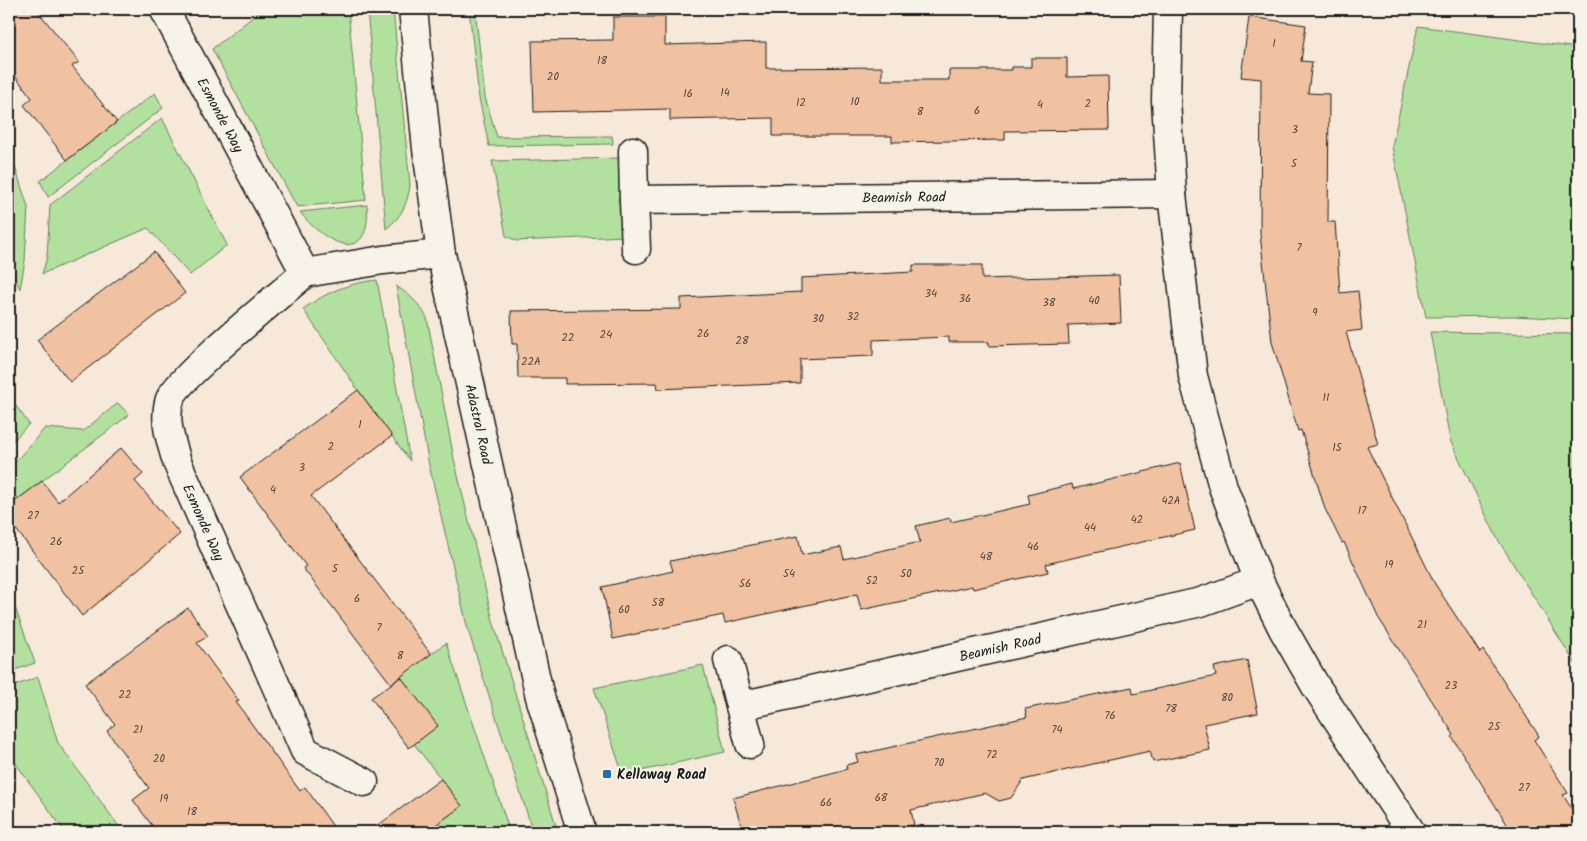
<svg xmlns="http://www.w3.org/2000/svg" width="1587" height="841" viewBox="0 0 1587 841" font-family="Kalam,sans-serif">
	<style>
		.green { fill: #b2e09f; stroke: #677e5e }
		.building { fill: #f1c2a1; stroke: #1c1c1c }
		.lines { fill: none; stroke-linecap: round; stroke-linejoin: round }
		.minor-casing { stroke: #1c1c1c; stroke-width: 31 }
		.tertiary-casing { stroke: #1c1c1c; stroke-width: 31 }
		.minor { stroke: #f7f3e8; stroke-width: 28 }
		.tertiary { stroke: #f7f3e8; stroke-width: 28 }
		.poi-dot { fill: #1f6fb2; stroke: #f7f3e8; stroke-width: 2 }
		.labels { text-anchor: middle; stroke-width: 4; stroke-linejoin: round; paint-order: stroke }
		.number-label { font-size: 11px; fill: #51463d }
		.street-label { font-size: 14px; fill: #1c1c1c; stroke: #f7f3e8 }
		.poi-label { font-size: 14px; font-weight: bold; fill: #1c1c1c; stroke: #f7f3e8; text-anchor: start }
	</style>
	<rect width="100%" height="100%" fill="#f6e9da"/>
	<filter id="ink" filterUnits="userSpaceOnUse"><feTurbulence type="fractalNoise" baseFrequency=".02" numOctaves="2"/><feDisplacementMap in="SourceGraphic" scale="10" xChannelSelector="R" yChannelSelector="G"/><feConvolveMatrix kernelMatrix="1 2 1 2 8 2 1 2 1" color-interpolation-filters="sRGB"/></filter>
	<g filter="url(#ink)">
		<!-- green -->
		<g class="green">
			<polygon points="263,9 348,9 366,200 297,207 212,49"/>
			<path d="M367 9H393L410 185C407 205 402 216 386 229Z"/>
			<polygon points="469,9 475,9 485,97 497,137 612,136 613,144 489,146 479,98"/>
			<polygon points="1418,26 1578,48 1578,319 1513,316 1426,317 1392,146"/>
			<polygon points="155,93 163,108 48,197 40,181"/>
			<polygon points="162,118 227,245 190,275 148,228 42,274 47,257 50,205"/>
			<polygon points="9,148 28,207 25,261 20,289 9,266"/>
			<polygon points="621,158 624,236 517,241 506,236 492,161"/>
			<path d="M367 205C372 268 324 244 300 212Z"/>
			<path d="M377 280 410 461 358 390 303 309C329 291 346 284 377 280Z"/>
			<path d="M396 286C410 295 419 303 427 318L454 459 493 621 558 832H533L468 630 429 465Z"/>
			<polygon points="1430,332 1578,334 1578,668 1497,538 1450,440"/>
			<polygon points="9,396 29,424 9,445"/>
			<polygon points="118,403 129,415 9,506 9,469 45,428 83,431"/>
			<polygon points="9,600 16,610 35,663 9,672"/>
			<polygon points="446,643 510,832 426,832 462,806 414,744 437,726 400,676"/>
			<polygon points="703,665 725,752 623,775 594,688"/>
			<polygon points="38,677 58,743 123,832 65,832 9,754 9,688"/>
		</g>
		<!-- building -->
		<g class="building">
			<polygon points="9,9 36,9 79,62 72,66 117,122 67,160 24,105 32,98 9,68"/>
			<polygon points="613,17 665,17 665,45 766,42 766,68 882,67 882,80 949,80 949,70 1012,70 1012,67 1031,67 1031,58 1067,58 1067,77 1108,76 1109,130 1005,131 1005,140 892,142 892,136 773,136 773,118 670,120 670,109 534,112 532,41 613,40"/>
			<polygon points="1249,17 1306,25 1301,61 1312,62 1308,93 1329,94 1328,222 1335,222 1340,293 1358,291 1362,330 1346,332 1378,444 1367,447 1435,584 1480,653 1483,650 1539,736 1534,740 1568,793 1563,795 1578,819 1578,832 1512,832 1452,737 1454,735 1378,617 1344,542 1342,543 1325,509 1301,430 1298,431 1272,342 1260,234 1261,79 1241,77"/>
			<polygon points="154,252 185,293 70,382 37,340"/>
			<polygon points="913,265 982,265 982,279 1119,275 1121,323 1068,325 1069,344 989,346 989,342 949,342 949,337 873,340 873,356 800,359 800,383 658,389 657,383 565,384 565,378 518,378 517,344 512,344 511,311 681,309 681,298 801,292 801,278 913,272"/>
			<polygon points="358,390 392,436 311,496 431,654 391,684 303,568 306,566 240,477"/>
			<polygon points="121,448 143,474 135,481 180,534 82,616 9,520 9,506 42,481 58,502"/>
			<polygon points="1180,463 1195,530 1046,564 1048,572 973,589 972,586 861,610 857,594 725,623 723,615 613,639 602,587 673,571 670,561 798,536 802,555 841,547 844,559 920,542 916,526 950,518 951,522 1030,504 1028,495 1072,484 1073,489"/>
			<polygon points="188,608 208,636 197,643 239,701 236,702 300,791 305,787 337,832 157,832 133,800 149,788 107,731 115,724 85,684"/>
			<polygon points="1247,660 1258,713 1204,724 1210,750 1153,762 1150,751 1023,780 1011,798 999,801 985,793 911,810 914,825 880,832 743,832 733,798 847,769 846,765 858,762 856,755 1027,717 1025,709 1132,687 1133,694 1216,676 1214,667"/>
			<polygon points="401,677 438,726 409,748 371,698"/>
			<polygon points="441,779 462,806 426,832 369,832"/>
		</g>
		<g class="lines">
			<!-- minor casing -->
			<g class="minor-casing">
				<g id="minor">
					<path id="s1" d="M164 9 305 273C283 292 176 380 170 399 163 421 171 441 177 462L305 751 364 782"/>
					<polyline points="1168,9 1166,101 1172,194 1193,376 1223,487 1259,581 1283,629 1315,685 1411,832"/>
					<path id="s2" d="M633 151 634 200 1172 194"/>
					<polyline points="634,200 636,249"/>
					<polyline points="305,273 383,260 441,254"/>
					<polyline points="728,660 740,706"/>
					<path id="s3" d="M750 744 740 706 1201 602 1259 581"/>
				</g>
			</g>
			<!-- tertiary casing -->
			<g class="tertiary-casing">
				<g id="tertiary">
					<path id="s4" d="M413 9 427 149 441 254 540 697 582 832"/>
				</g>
			</g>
			<!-- minor -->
			<use href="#minor" class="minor"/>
			<!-- tertiary -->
			<use href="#tertiary" class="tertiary"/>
		</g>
	</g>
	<!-- markers -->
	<rect class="poi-dot" x="602" y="769" width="10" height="10" rx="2.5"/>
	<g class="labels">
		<!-- number labels -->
		<g class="number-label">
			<text x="1274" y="47">1</text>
			<text x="602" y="64">18</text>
			<text x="553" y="80">20</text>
			<text x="725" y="96">14</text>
			<text x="688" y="97">16</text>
			<text x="855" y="105">10</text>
			<text x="801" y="106">12</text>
			<text x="1088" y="107">2</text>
			<text x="1040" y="108">4</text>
			<text x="977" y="114">6</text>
			<text x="920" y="115">8</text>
			<text x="1295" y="133">3</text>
			<text x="1294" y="167">5</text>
			<text x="1299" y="251">7</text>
			<text x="931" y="297">34</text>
			<text x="965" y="302">36</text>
			<text x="1094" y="304">40</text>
			<text x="1049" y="306">38</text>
			<text x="1315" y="316">9</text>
			<text x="853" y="320">32</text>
			<text x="818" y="322">30</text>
			<text x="703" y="337">26</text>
			<text x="606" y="338">24</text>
			<text x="568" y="341">22</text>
			<text x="742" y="344">28</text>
			<text x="531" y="365">22A</text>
			<text x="1326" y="401">11</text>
			<text x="360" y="428">1</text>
			<text x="331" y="450">2</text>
			<text x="1337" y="451">15</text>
			<text x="302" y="471">3</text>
			<text x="273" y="493">4</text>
			<text x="1171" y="504">42A</text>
			<text x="1362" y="514">17</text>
			<text x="33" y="519">27</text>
			<text x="1137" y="523">42</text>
			<text x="1090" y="531">44</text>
			<text x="56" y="545">26</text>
			<text x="1033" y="550">46</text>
			<text x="986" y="560">48</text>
			<text x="1389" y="568">19</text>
			<text x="335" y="572">5</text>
			<text x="78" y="574">25</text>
			<text x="789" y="577">54</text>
			<text x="906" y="577">50</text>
			<text x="872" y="584">52</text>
			<text x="745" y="587">56</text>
			<text x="357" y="602">6</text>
			<text x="658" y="606">58</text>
			<text x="624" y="613">60</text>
			<text x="1422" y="628">21</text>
			<text x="379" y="631">7</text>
			<text x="400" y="659">8</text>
			<text x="1451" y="689">23</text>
			<text x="125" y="698">22</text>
			<text x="1227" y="701">80</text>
			<text x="1171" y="712">78</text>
			<text x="1110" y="719">76</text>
			<text x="1494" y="730">25</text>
			<text x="138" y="733">21</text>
			<text x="1057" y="733">74</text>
			<text x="992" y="758">72</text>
			<text x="159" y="762">20</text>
			<text x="939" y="766">70</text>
			<text x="1524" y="791">27</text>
			<text x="881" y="801">68</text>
			<text x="164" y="802">19</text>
			<text x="826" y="806">66</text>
			<text x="192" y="815">18</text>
		</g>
		<!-- street labels -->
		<g class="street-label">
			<text dy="5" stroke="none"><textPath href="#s1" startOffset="120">Esmonde Way</textPath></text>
			<text dy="5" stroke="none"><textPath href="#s2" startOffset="319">Beamish Road</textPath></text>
			<text dy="5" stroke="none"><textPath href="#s4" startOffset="421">Adastral Road</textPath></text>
			<text dy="5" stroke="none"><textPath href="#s1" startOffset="615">Esmonde Way</textPath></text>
			<text dy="5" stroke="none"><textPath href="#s3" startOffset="306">Beamish Road</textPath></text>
		</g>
		<!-- poi labels -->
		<g class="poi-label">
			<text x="617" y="779">Kellaway Road</text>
		</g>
	</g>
	<!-- margin -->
	<rect width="1587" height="841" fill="none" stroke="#f7f3e8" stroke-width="30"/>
	<rect x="15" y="15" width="1557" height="811" fill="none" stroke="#1c1c1c" stroke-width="2" filter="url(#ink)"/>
</svg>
